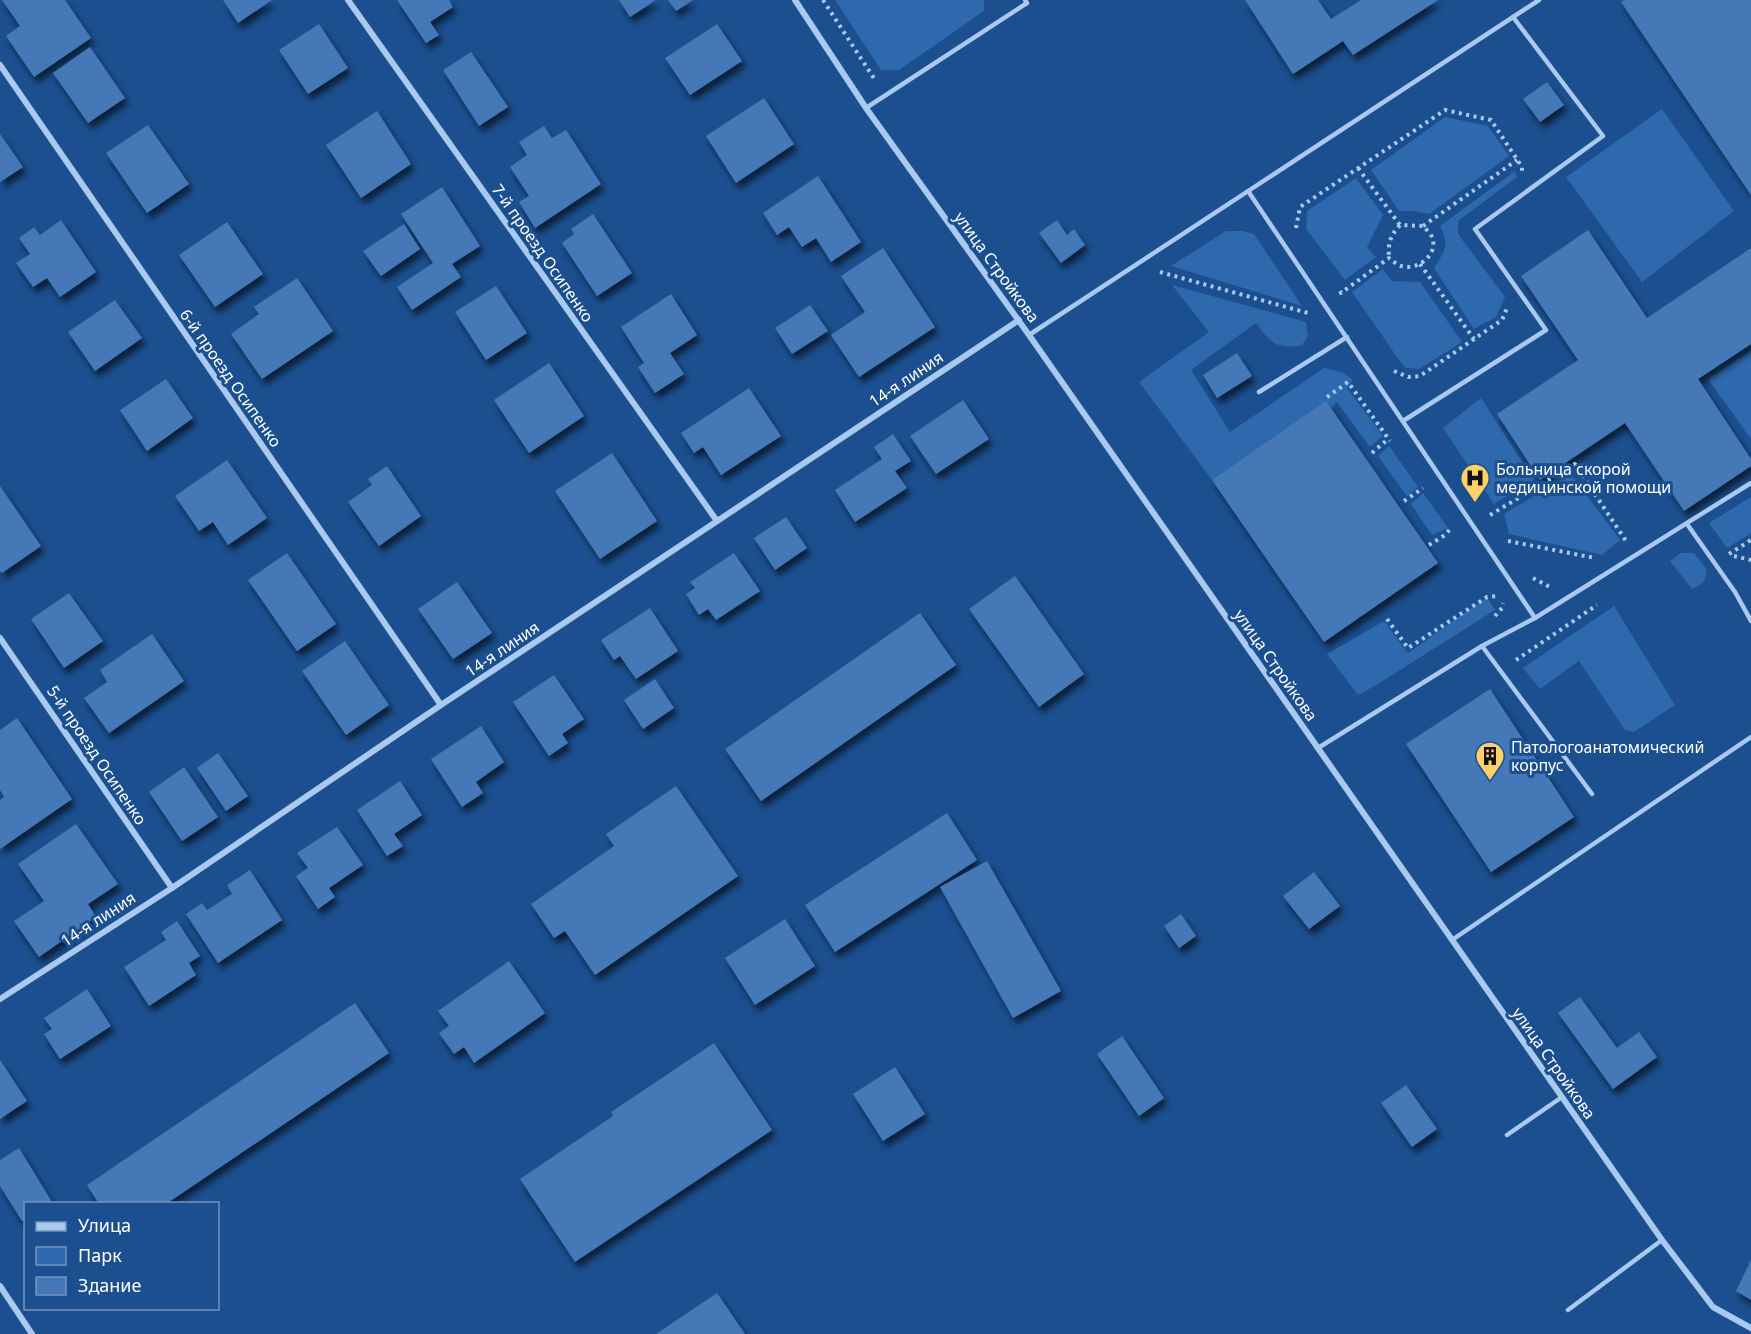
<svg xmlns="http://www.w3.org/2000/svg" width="1751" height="1334" viewBox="0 0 1751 1334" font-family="'Noto Sans',sans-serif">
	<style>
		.green { fill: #2e69ad }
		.building { fill: #4478b7; filter: url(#shadow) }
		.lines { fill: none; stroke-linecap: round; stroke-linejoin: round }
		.path { stroke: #a9c9ee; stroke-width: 4; stroke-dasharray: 3 4.5; stroke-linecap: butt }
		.lane { stroke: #a9c9ee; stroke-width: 4.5 }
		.street { stroke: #a9c9ee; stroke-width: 6 }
		.labels { text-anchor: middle; stroke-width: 6; stroke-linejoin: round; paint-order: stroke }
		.street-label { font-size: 16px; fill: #fff; stroke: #1b4f8f }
		.poi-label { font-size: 16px; fill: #fff; stroke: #1b4f8f; text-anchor: start }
	</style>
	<defs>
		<filter id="shadow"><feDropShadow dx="3.5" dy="6" stdDeviation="3" flood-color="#0009"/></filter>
	</defs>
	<rect width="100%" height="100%" fill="#1b4f8f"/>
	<!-- green -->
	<g class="green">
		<polygon points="835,0 984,0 984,11 899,70 881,70"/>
		<polygon points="1662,109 1734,211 1642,282 1566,177"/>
		<polygon points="1445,117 1488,126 1509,156 1429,214 1413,211 1399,211 1371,170"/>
		<path d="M1515 171 1517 177 1458 221V234L1505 297 1496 317 1474 329 1434 268C1445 251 1450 245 1440 226Z"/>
		<polygon points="1356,178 1383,215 1367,247 1376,257 1345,280 1306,229 1307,211"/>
		<polygon points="1226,231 1242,231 1254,234 1302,306 1171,266"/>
		<polygon points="1383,269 1392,281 1420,282 1462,342 1419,369 1406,368 1399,360 1352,292"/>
		<path d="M1172 285 1306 322 1308 336 1302 345C1276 350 1271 343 1256 323L1191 370 1230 432 1324 368 1342 372 1353 380 1347 388 1383 436 1370 447 1337 402 1331 409 1212 480 1139 382 1209 332Z"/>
		<polygon points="1751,351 1751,439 1708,379"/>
		<polygon points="1481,398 1534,480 1494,504 1443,428"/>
		<polygon points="1389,446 1418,487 1407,496 1378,456"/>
		<polygon points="1571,474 1620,540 1602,555 1509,534 1504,514"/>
		<polygon points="1423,493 1448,528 1432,535 1411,504"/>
		<polygon points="1751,497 1751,533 1727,548 1709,523"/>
		<polygon points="1681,553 1694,553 1707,570 1704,582 1692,589 1670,561"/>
		<polygon points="1487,597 1495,610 1378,684 1358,695 1327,654 1384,621 1408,653"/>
		<polygon points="1614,606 1675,705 1634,732 1625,730 1579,661 1540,689 1523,668"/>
	</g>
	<!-- building -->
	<g class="building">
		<polygon points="2,0 65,0 91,38 34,77 6,36 20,26"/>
		<polygon points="223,0 272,0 238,23"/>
		<polygon points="397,0 449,0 453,7 430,22 439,35 426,43"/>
		<polygon points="619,0 656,0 630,17"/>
		<polygon points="668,0 693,0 676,11"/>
		<polygon points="1245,0 1318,0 1331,19 1361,0 1438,0 1353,55 1343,41 1293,74"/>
		<polygon points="1624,0 1751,0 1751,195 1621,2"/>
		<polygon points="319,24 348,68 308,94 279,50"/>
		<polygon points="717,24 742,61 690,95 665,58"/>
		<polygon points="90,47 125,98 88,123 53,73"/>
		<polygon points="471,52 508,107 479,126 443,70"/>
		<polygon points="1547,82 1564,105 1540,122 1523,99"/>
		<polygon points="764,98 794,144 736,183 706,136"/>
		<polygon points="377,111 411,164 361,198 326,145"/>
		<polygon points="148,125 189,184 147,213 106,153"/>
		<polygon points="544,126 552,138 566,130 601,184 535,228 519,202 529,196 510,167 527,155 519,142"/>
		<polygon points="0,134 23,167 0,182"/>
		<polygon points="818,176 861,242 831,262 816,238 802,247 789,227 777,235 763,213"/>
		<polygon points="442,187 480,246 452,264 461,277 412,310 397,287 433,263 401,214"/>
		<polygon points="593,214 632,273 597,296 562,243 574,234 571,229"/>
		<polygon points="61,220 96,272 60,297 47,278 33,287 16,263 30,254 19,238 34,227 40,235"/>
		<polygon points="1057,220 1067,235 1074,229 1085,245 1061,263 1039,233"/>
		<polygon points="227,222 263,274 215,307 179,255"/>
		<polygon points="404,224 420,249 381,276 363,251"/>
		<polygon points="1588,230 1647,318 1751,248 1751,344 1698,379 1751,459 1751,466 1684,511 1625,423 1540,480 1497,414 1578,360 1521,276"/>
		<polygon points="883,248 935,327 859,377 831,335 865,312 841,276"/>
		<polygon points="297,278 333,331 262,379 231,334 259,314 254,307"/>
		<polygon points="496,286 527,333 486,360 455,312"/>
		<polygon points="671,294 697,335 670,353 684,374 655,393 638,367 644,363 621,327"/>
		<polygon points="115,300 142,338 95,371 68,332"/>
		<polygon points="810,305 828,331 792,354 775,328"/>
		<polygon points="1237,353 1252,376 1217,398 1203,375"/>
		<polygon points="549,363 584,416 529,453 494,400"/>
		<polygon points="166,379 193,418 147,451 120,410"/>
		<polygon points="749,388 781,436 721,475 703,447 694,453 681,433"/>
		<polygon points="963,400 989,439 936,474 910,436"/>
		<polygon points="1326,401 1438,563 1324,642 1212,480"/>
		<polygon points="893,434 911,461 895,471 907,488 855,522 835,490 882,459 874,447"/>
		<polygon points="612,453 657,521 600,559 555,491"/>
		<polygon points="227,460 267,518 228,545 213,522 199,531 175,496"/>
		<polygon points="387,466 421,516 379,546 348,502 372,485 368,479"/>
		<polygon points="0,486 41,546 2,573 0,571"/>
		<polygon points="786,517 807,548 775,570 754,538"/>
		<polygon points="287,553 336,624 297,651 248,580"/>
		<polygon points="734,553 760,591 716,620 708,609 699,615 686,594 695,588 690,582"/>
		<polygon points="1015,576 1084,674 1039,707 969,609"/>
		<polygon points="457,582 492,633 453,659 418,609"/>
		<polygon points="69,593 103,641 64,668 31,619"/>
		<polygon points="650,608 678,651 636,679 620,656 614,660 601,640"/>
		<polygon points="920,613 956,665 761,801 725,749"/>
		<polygon points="152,634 184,681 109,733 84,698 107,682 100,670"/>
		<polygon points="345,641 389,705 346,735 302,671"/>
		<polygon points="554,675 584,719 562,734 568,743 549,756 513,702"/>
		<polygon points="655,679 674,708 643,729 624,700"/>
		<polygon points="1490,689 1574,817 1491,872 1406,744"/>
		<polygon points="17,718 72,799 0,849 0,800 4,797 0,790 0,730"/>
		<polygon points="481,726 504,762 476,782 483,793 462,807 431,759"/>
		<polygon points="218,753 248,796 226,811 197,768"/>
		<polygon points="184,767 218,817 182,841 149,792"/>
		<polygon points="400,781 422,815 394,834 403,846 387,856 357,810"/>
		<polygon points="676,786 738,876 595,975 565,931 554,938 531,904 614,846 606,834"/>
		<polygon points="947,813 977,860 835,952 805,905"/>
		<polygon points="76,824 118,884 88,904 96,917 39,957 14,921 44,901 18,864"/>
		<polygon points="337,827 363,865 329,888 335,897 318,909 296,876 308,868 297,853"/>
		<polygon points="987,861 1061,991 1013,1018 940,887"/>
		<polygon points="250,870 282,920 218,963 186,914 202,903 207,910 232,894 227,885"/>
		<polygon points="1314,872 1340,906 1309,929 1283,896"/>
		<polygon points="1181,914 1196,936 1179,948 1164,926"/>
		<polygon points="785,919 815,966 755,1005 725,958"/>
		<polygon points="177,921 200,956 189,963 196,975 149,1006 124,967 166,940 161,932"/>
		<polygon points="509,961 545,1013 474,1063 464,1047 454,1054 439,1033 449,1026 438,1011"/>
		<polygon points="87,989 111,1026 60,1059 44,1034 52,1029 44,1018"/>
		<polygon points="1580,997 1617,1048 1639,1032 1657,1057 1613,1089 1558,1013"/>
		<polygon points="355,1003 389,1053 166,1204 99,1204 87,1185"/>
		<polygon points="1122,1036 1164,1098 1139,1116 1097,1054"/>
		<polygon points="714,1043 772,1130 575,1262 520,1179 613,1116 611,1112"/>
		<polygon points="0,1060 27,1101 0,1119"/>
		<polygon points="895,1067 925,1114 883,1141 853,1094"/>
		<polygon points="1406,1085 1437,1129 1412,1147 1381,1103"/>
		<polygon points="19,1148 52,1202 49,1204 26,1204 26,1219 22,1221 0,1186 0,1160"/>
		<polygon points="1751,1260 1751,1300 1736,1291"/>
		<polygon points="717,1293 745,1334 656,1334"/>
	</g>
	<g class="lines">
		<!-- path -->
		<g class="path">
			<polyline points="823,0 875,80"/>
			<polyline points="1358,168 1400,225"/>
			<polyline points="1423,226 1517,160"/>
			<polyline points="1296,228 1300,207 1445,110 1491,120 1522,167 1522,172"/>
			<polyline points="1420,264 1474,339"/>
			<polyline points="1160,272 1308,313"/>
			<path d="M1340 291 1341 293 1389 258C1393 261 1397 265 1401 266 1417 271 1439 255 1432 237 1430 233 1426 229 1423 226L1400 225C1390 236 1388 243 1389 258"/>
			<polyline points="1394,371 1408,377 1420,376 1502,320 1507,308"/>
			<polyline points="1327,397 1348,382 1390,441"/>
			<polyline points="1372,453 1388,439"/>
			<polyline points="1404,501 1423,488"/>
			<polyline points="1490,515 1575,464 1626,541"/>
			<polyline points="1508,541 1595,558"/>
			<polyline points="1429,545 1445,535 1451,528"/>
			<polyline points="1729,554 1751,540"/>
			<polyline points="1734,556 1751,560"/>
			<polyline points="1533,578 1550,587"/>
			<polyline points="1495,616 1502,608 1503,603"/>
			<polyline points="1387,619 1408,648 1487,597 1498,596"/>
			<polyline points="1516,660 1597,605"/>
		</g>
		<!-- lane -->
		<g class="lane">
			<polyline points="866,108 1027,3 1025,0"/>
			<polyline points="1248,191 1535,618"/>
			<polyline points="1029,335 1539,0"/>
			<polyline points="1259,392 1347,337"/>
			<polyline points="1403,421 1546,330 1475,229 1603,136 1513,17"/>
			<polyline points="1687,524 1735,592 1751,621"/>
			<polyline points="1482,646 1592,794"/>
			<polyline points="1318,748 1482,646 1535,618 1751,483"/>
			<polyline points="1452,940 1751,737"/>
			<polyline points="1507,1135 1562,1097"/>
			<polyline points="1568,1310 1662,1240"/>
		</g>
		<!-- street -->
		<g class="street">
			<polyline points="348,0 717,521"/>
			<polyline points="795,0 866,108 1029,335 1662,1240 1713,1307 1751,1328"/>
			<polyline points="0,65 441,705"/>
			<polyline points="0,638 172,888"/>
			<polyline points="0,999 172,888 441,705 1019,320"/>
			<polyline points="0,1286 32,1334"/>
		</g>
	</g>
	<!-- icons -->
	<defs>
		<g id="hospital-pin" transform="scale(1.5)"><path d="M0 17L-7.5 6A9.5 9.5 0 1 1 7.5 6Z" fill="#ffd166" stroke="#1b4f8f"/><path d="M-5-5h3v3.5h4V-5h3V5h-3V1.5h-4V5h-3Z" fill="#111"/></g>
		<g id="building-pin" transform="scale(1.5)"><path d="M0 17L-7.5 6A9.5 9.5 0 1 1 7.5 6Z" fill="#ffd166" stroke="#1b4f8f"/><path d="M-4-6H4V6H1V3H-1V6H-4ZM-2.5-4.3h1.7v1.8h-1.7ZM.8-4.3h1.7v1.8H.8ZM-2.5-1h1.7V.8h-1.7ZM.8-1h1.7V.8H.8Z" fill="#111"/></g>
	</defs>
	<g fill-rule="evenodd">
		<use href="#hospital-pin" x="1475" y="478"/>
		<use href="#building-pin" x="1490" y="756"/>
	</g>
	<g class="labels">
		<!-- street labels -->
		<g class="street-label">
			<text transform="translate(543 253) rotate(55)" y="6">7-й проезд Осипенко</text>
			<text transform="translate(997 267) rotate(54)" y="6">улица Стройкова</text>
			<text transform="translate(231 378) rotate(55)" y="6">6-й проезд Осипенко</text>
			<text transform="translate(906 379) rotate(-34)" y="6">14-я линия</text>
			<text transform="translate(502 649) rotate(-34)" y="6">14-я линия</text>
			<text transform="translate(1276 665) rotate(55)" y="6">улица Стройкова</text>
			<text transform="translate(97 755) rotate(56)" y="6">5-й проезд Осипенко</text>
			<text transform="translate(98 919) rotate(-33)" y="6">14-я линия</text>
			<text transform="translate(1554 1063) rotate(55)" y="6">улица Стройкова</text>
		</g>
		<!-- poi labels -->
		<g class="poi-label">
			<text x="1496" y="475">Больница скорой<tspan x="1496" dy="18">медицинской помощи</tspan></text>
			<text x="1511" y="753">Патологоанатомический<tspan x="1511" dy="18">корпус</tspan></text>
		</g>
	</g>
	<!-- legend -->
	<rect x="24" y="1202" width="195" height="108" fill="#1b4f8f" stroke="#7695bc" stroke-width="1.5"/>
	<rect x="36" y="1222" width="30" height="9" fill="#a9c9ee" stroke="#7695bc" stroke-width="1.5"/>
	<text x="78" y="1232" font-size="18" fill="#ffffff">Улица</text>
	<rect x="36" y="1247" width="30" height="18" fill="#2e69ad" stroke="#7695bc" stroke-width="1.5"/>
	<text x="78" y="1262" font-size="18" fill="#ffffff">Парк</text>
	<rect x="36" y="1277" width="30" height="18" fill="#4478b7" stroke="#7695bc" stroke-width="1.5"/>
	<text x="78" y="1292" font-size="18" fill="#ffffff">Здание</text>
</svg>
